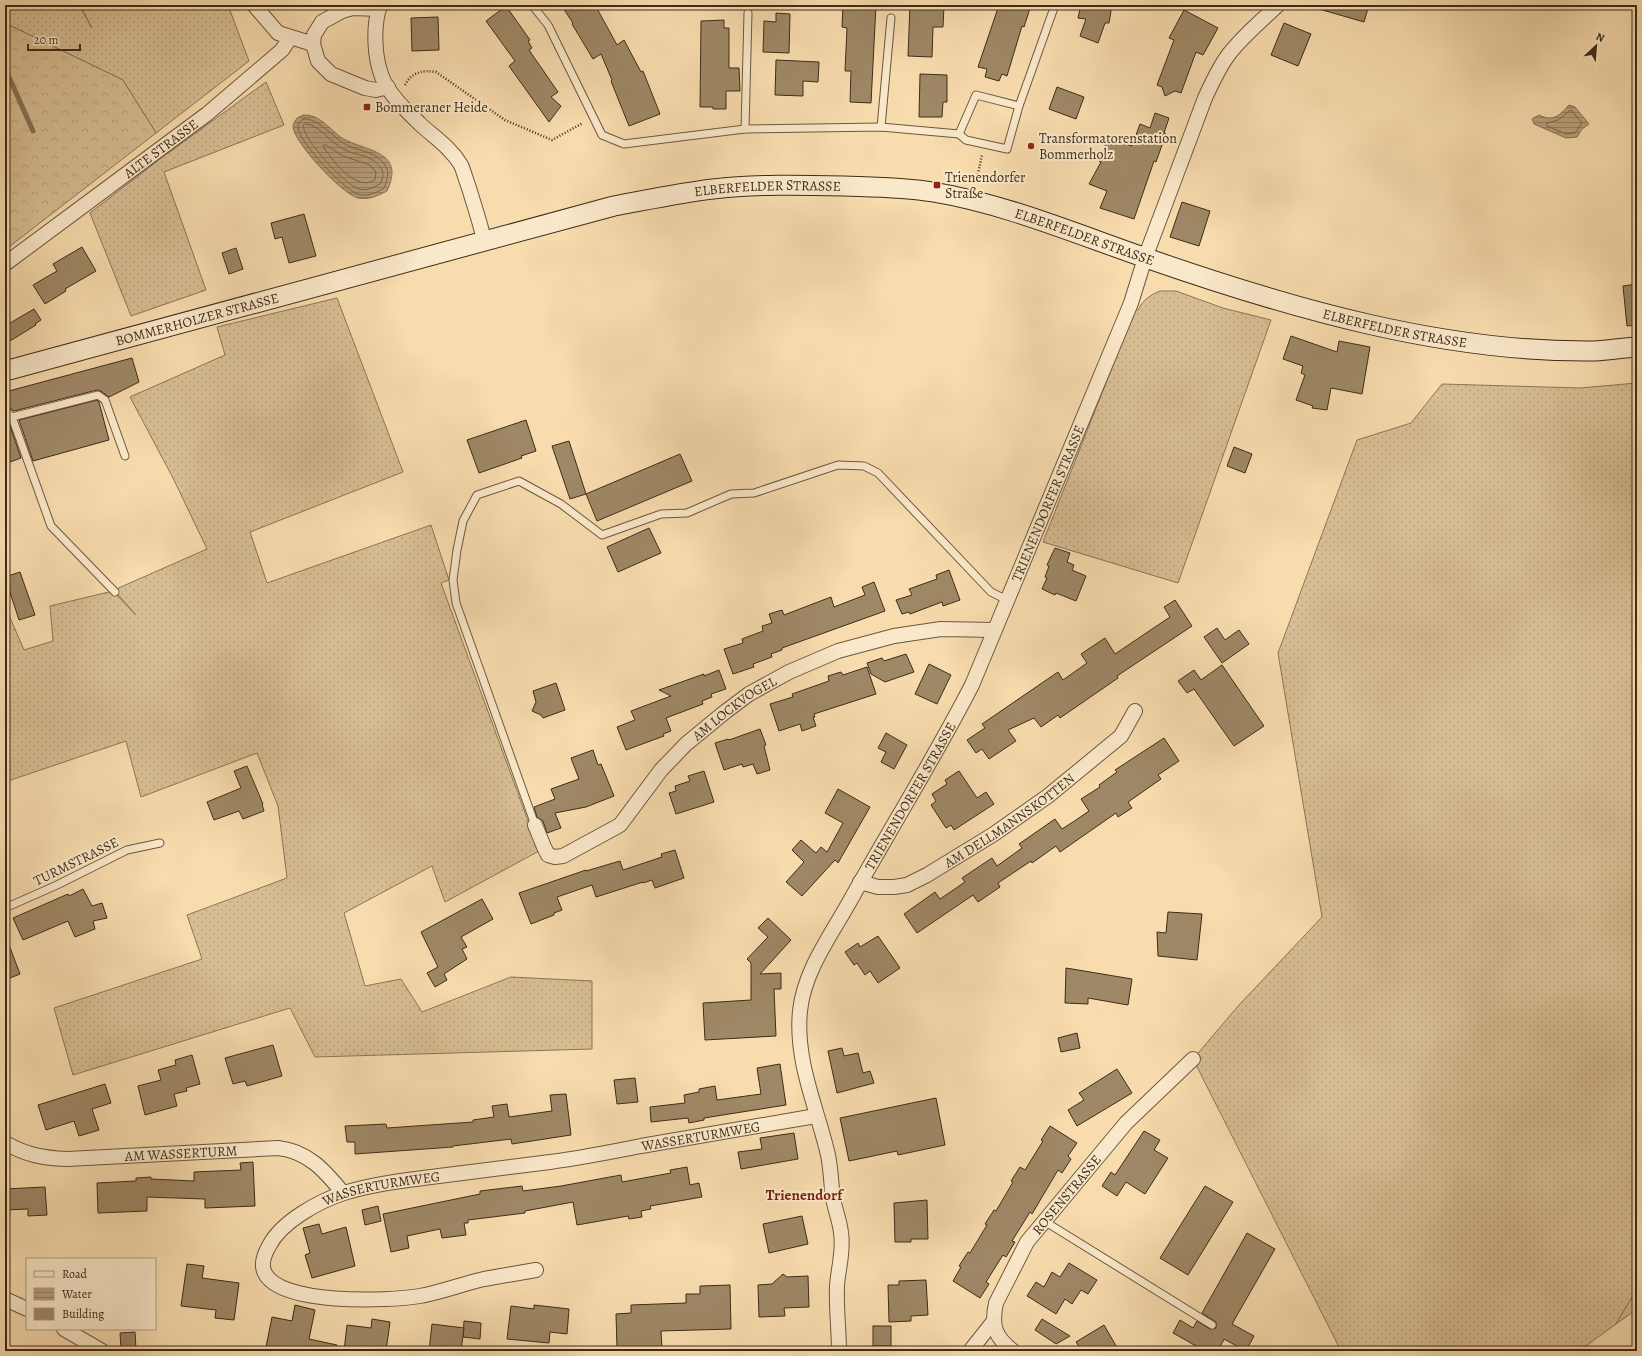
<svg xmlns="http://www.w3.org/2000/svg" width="1642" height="1356" viewBox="0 0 1642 1356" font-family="Alegreya,serif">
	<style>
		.grass { fill: url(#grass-dots); stroke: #8b7556 }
		.forest { fill: url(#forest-crowns); stroke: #8b7556 }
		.water { fill: url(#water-rules); stroke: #887253 }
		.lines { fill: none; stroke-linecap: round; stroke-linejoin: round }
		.shore { stroke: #7c664a; stroke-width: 1 }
		.stream { stroke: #887253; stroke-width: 5 }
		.building { fill: #9f8866; stroke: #3e2c18 }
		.service-casing { stroke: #6c583e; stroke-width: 9 }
		.minor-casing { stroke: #6c583e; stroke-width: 16 }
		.secondary-casing { stroke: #3e2c18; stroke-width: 21 }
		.path { stroke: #3e2c18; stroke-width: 2.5; stroke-dasharray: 1 2; stroke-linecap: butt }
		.service { stroke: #fae8ca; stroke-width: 7 }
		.minor { stroke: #fae8ca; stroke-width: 14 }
		.secondary { stroke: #fae8ca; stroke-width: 19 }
		.poi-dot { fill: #8f2418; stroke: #fae8ca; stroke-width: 1.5 }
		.labels { text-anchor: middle; stroke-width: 4; stroke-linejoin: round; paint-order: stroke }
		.poi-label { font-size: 14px; fill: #3e2c18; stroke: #fae8ca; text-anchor: start }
		.street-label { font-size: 14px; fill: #3e2c18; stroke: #fae8ca }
		.neighbourhood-label { font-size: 15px; font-weight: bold; fill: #7a1f14; stroke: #fae8ca }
	</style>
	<defs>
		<pattern id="grass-dots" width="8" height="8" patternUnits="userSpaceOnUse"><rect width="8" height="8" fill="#d8be94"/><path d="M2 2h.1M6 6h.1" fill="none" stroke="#baa37f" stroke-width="1.8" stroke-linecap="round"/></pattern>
		<pattern id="forest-crowns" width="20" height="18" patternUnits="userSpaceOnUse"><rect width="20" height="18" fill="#d8be94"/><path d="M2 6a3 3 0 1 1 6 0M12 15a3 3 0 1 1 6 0" fill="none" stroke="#baa37f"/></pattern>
		<pattern id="water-rules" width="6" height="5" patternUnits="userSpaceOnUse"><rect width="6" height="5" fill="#b9a07b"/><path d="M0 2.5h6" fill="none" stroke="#988364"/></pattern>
	</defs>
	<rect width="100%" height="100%" fill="#f8dcae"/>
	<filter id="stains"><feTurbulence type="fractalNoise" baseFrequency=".005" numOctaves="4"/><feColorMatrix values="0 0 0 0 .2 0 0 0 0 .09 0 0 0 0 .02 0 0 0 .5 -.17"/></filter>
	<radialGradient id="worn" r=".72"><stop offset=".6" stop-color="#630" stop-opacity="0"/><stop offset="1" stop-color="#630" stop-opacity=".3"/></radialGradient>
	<!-- grass -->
	<g class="grass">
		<polygon points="5,5 79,5 92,28 80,5 228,5 249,61 156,133 123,80 5,23"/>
		<polygon points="266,82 284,125 164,172 206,290 131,316 90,213 160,159"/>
		<path d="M1160 291H1176L1223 308 1271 320 1178 583 1043 542 1135 310H1138C1143 300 1150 295 1160 291Z"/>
		<polygon points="337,298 403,472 250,532 267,583 431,525 449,580 441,583 539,851 445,902 432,866 344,913 365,986 401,979 422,1012 511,977 592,981 592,1049 315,1057 290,1008 73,1075 54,1008 202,959 187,915 287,878 278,806 257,753 141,797 126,741 5,782 5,606 24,650 53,641 50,606 113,591 136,615 114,590 207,549 173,478 130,397 225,355 217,327"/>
		<polygon points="1637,383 1637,1289 1616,1324 1579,1351 1341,1351 1193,1059 1239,1005 1322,917 1278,653 1357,440 1411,423 1442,384 1580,388"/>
	</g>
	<!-- forest -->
	<g class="forest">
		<polygon points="5,23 123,80 156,133 5,250"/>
		<polygon points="1637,1289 1637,1309 1616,1324"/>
	</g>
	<!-- water -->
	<g class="water">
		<path d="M1569 105 1575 107 1589 124 1582 129 1577 137 1566 138 1534 124 1532 119 1539 115C1553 122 1559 116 1569 105Z"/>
		<path d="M303 115C320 114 329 129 342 138 366 152 406 150 387 191 377 196 369 200 358 198 342 194 293 142 293 126 293 124 296 120 297 118Z"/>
	</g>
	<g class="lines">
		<!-- shore -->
		<g class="shore">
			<polygon points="1571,110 1582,123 1575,133 1566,134 1547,126 1547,123 1558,120"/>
			<path d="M304 119C318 118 333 137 345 144 358 152 375 150 385 165 390 172 387 181 384 188 376 193 367 197 357 194 343 188 300 143 298 128 297 123 300 121 304 119Z"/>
			<path d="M305 124C316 123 327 138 336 144 341 148 346 151 353 153 363 156 373 157 380 167 385 172 383 179 380 184 373 188 366 191 359 189 344 184 305 141 303 126Z"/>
			<path d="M324 145H326L343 156 370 165 376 172 375 180C356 192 334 162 324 148Z"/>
		</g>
		<!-- stream -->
		<polyline class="stream" points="5,68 33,131"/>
	</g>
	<!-- building -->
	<g class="building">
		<polygon points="561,5 595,5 617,45 624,40 641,72 643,71 660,114 629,126 611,81 612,80 601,54 593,59 572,24 573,23"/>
		<polygon points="850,5 876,5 871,103 850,102 851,71 845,71 847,28 842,27 843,6 850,7"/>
		<polygon points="910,5 944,5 943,27 933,27 932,57 908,56"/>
		<polygon points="999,5 1031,5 1024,27 1022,26 1007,76 1002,74 999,81 985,77 987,69 978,67"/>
		<polygon points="1081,5 1112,5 1109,23 1105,23 1098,43 1080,36 1086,19 1078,18"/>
		<polygon points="1319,5 1369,5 1364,22 1319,9"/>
		<polygon points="506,6 530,40 528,41 532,48 529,50 558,92 551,97 561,106 549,122 509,66 515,61 486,21"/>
		<polygon points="1184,10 1218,28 1203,55 1196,52 1181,93 1175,91 1165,96 1162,87 1157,85 1174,40 1169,38"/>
		<polygon points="776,13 790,14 789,53 763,52 764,21 776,22"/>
		<polygon points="438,17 439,50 412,51 411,18"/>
		<polygon points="724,20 724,28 729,28 729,68 739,68 740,91 726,91 726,109 713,109 713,107 700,107 701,21"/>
		<polygon points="1284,23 1311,34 1298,66 1271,55"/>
		<polygon points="776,60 819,62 818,82 803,81 803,96 775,95"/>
		<polygon points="920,74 947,75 947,102 943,102 942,117 919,117"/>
		<polygon points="1057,87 1084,97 1076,119 1049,109"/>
		<polygon points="1155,113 1169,118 1164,133 1166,134 1156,162 1154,161 1134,219 1100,208 1107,191 1089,184 1101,162 1099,161 1108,138 1132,146 1140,124 1150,128"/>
		<polygon points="1182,202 1210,211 1199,246 1170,237"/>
		<polygon points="304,214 316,256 289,263 282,237 275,239 271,223"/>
		<polygon points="82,247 96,271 65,289 66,291 45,304 33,285 57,271 53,264"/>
		<polygon points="236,248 243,269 229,274 222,253"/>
		<polygon points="1637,284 1637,325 1627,326 1623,286"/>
		<polygon points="34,309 41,320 35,324 36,325 5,344 5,326"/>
		<polygon points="1291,336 1337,352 1339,341 1370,347 1362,394 1331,388 1327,410 1312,408 1313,406 1296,400 1305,375 1301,373 1303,366 1283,359"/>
		<polygon points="132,358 139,382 109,397 101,391 97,390 14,411 5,405 5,392"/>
		<polygon points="97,400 99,402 109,440 33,461 19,420"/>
		<polygon points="5,417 8,420 21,458 10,462 9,458 5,459"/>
		<polygon points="526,420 536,451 521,456 522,458 479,473 467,440"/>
		<polygon points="569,441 586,494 570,499 552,446"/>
		<polygon points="1234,447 1252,454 1245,473 1227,466"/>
		<polygon points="680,454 692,481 597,521 586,494"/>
		<polygon points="649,528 661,553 618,572 607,547"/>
		<polygon points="1055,548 1070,553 1067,562 1074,565 1072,570 1086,576 1076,601 1056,593 1055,595 1042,589 1047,578 1045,577 1049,566 1047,565"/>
		<polygon points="949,570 960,600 943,606 942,602 910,614 909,612 902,614 896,600 912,595 909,589 937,579 936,575"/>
		<polygon points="20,572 35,615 19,620 5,577"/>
		<polygon points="874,582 885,611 782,648 782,650 771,654 772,657 753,664 754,667 733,674 724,649 743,643 742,639 763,631 762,626 772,623 769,614 782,610 784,615 831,597 834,607 865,595 862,587"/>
		<polygon points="1175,600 1192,626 1117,676 1118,678 1060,718 1058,715 1041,727 1034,718 1008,730 1016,741 989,759 982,749 976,753 967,740 985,728 982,724 1058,672 1063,680 1087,663 1081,654 1105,638 1115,654 1170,617 1164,607"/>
		<polygon points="1217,628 1225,640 1239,630 1249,644 1222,663 1204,637"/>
		<polygon points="906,654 914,672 885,682 871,674 867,663 882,658 884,661"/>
		<polygon points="929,664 951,675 937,704 915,694"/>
		<polygon points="1222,665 1264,726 1234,746 1194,689 1187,693 1178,681 1194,670 1201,680"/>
		<polygon points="867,667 876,694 814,714 815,717 813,717 816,726 802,731 800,724 779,731 770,704 793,697 792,694 829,681 828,676 841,672 843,675"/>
		<polygon points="719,670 726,689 711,694 712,697 702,701 703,704 666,718 671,731 663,734 664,736 626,750 617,727 635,720 631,711 671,696 659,690 704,674 704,676"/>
		<polygon points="556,683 565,710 543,718 541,715 532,711 536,702 533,691"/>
		<polygon points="760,729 766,745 764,746 770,770 757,774 753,764 743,767 742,764 724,770 715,743 728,739 729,740"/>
		<polygon points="886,733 907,745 894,769 881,762 886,752 878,748"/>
		<polygon points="1164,738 1179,761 1158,775 1161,779 1128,802 1132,808 1118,817 1116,813 1060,852 1056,846 1032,863 1031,861 998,883 1000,887 978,902 973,895 917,933 904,914 935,892 940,899 965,882 962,878 992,858 997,866 1022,848 1019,844 1055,819 1062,829 1076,820 1089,811 1081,799 1100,787 1099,785 1117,772 1115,770"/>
		<polygon points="593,750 598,765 601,764 614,796 586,807 555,813 561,828 547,833 543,821 537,817 534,807 555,799 551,789 579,779 571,758"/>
		<polygon points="247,766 263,804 262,804 264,811 243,819 239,811 214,820 207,802 241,788 234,771"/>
		<polygon points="704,771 714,802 676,814 669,793 676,791 675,786 690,781 688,776"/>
		<polygon points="959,771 977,798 986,792 994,804 954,830 951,825 946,828 931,805 936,801 932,794 947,784 945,780"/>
		<polygon points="838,789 870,807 838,863 835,860 802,896 786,882 804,862 792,850 801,840 816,853 821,847 827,852 843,823 825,813"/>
		<polygon points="675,850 684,878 655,888 652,880 643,883 643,882 596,897 592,885 557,897 562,910 554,913 554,915 531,924 519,893 586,870 586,871 620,861 623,870 662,857 661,854"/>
		<polygon points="83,889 92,906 102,903 107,918 93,921 95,929 75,937 68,921 23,940 13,918 68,894 69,896"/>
		<polygon points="482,899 493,919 461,937 467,947 462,949 467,959 444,974 447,980 435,987 427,973 438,967 421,932"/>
		<polygon points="1168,912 1202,914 1197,960 1158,956 1157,932 1166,933"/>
		<polygon points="768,918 791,940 760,974 781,973 781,989 774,989 776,1036 705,1040 703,1003 751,1000 751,963 747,959 768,937 758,928"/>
		<polygon points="878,936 900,968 878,983 870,971 865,975 857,963 854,965 845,952 858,943 860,947"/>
		<polygon points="6,937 20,974 5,980 5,938"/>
		<polygon points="1066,968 1132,979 1128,1005 1088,998 1088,1004 1065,1003"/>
		<polygon points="1077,1033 1080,1048 1061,1052 1058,1038"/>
		<polygon points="273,1045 282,1076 247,1086 245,1081 233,1084 225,1058"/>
		<polygon points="842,1048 844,1056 858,1053 863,1073 870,1071 874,1083 837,1093 828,1051"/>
		<polygon points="192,1055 200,1084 186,1088 187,1091 174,1094 177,1106 145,1115 138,1086 161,1080 158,1070 176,1065 175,1060"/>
		<polygon points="780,1064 786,1105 704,1118 704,1120 689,1123 688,1118 651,1122 650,1107 685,1103 684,1095 699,1092 699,1089 715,1086 717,1100 761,1094 757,1068"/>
		<polygon points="1117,1069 1132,1093 1077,1126 1068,1110 1084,1100 1079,1093"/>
		<polygon points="635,1078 638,1102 617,1104 614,1080"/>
		<polygon points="105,1084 111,1103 92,1109 99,1130 79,1136 74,1121 46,1130 38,1105"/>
		<polygon points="566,1094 571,1135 512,1144 511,1139 453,1146 453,1147 355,1154 355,1142 347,1142 345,1126 386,1124 387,1128 473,1122 473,1120 494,1117 492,1106 507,1104 509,1117 552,1111 550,1095"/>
		<polygon points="936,1098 945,1145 898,1155 897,1151 849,1161 840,1118"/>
		<polygon points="1050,1126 1077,1143 1068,1156 1071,1159 1062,1173 1058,1170 1032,1214 1030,1212 1012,1241 1015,1242 1006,1257 1003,1255 986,1282 989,1284 980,1298 953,1281 961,1267 959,1266 968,1252 970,1253 987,1225 985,1224 994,1210 996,1211 1013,1182 1011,1181 1020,1167 1025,1170 1043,1141 1041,1140"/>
		<polygon points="1144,1131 1160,1140 1154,1150 1168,1158 1145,1194 1126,1182 1117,1196 1102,1186 1111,1172 1115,1175"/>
		<polygon points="794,1133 798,1159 741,1169 738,1152 762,1149 760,1138"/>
		<polygon points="253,1162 255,1206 205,1208 205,1199 147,1197 147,1211 98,1213 97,1183 136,1181 136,1178 151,1177 151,1179 194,1181 194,1172 241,1170 240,1163"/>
		<polygon points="687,1167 690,1185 699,1183 702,1197 650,1206 651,1209 641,1211 642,1217 629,1219 628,1216 577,1225 573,1202 525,1211 525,1213 468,1220 468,1223 464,1223 466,1235 442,1238 440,1229 407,1236 409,1248 391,1252 383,1214 480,1194 480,1191 522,1186 523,1191 561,1186 621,1175 622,1182 671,1173 670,1170"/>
		<polygon points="1205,1186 1233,1202 1188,1275 1160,1258"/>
		<polygon points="45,1187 47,1215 28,1216 28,1209 5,1210 5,1189"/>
		<polygon points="927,1200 928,1239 911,1239 911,1242 895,1242 894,1203"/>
		<polygon points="378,1206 381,1221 365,1225 362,1210"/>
		<polygon points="802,1216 808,1244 769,1253 763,1224"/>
		<polygon points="319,1224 322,1234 346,1227 355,1266 312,1278 305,1255 310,1253 303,1228"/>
		<polygon points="1247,1233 1275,1249 1232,1324 1254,1336 1246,1351 1224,1339 1218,1351 1205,1351 1173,1333 1180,1320 1193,1328 1197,1321 1210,1329 1216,1328 1216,1322 1202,1313"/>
		<polygon points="1069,1263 1097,1280 1088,1294 1081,1290 1072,1304 1065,1299 1056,1314 1027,1296 1036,1282 1044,1287 1052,1272 1060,1277"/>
		<polygon points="187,1264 204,1266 202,1278 239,1283 234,1320 215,1318 216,1310 181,1306"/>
		<polygon points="783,1274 787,1277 808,1276 809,1307 784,1308 785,1316 759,1317 758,1285 772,1284"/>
		<polygon points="926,1280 928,1315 911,1316 911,1321 889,1322 888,1285 899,1285 899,1281"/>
		<polygon points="730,1285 731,1329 661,1331 662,1348 617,1349 616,1314 631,1313 631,1305 686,1303 686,1294 700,1294 700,1286"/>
		<polygon points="295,1305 315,1310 309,1339 337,1345 337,1351 287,1351 266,1347 272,1317 292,1321"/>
		<polygon points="534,1305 569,1309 567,1334 550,1332 549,1343 507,1339 511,1306 534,1309"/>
		<polygon points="372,1319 390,1322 386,1351 344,1351 347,1325 371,1328"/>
		<polygon points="1042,1319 1070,1336 1056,1344 1035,1330"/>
		<polygon points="464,1321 481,1323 480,1339 463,1337"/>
		<polygon points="432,1324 464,1328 461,1351 429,1351"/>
		<polygon points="1104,1325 1119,1351 1082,1351 1076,1342"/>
		<rect x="873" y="1326" width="18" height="20"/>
		<polygon points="135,1332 136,1349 121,1349 120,1333"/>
	</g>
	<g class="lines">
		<!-- service casing -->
		<g class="service-casing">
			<g id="service">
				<polyline points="532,5 548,25 602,135 624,144 745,129 881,127 959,134 966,140 1007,149 1019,106 1055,5"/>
				<polyline points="881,127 891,18"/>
				<polyline points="745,129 748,13"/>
				<polyline points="959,134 976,95 1019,106"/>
				<polyline points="5,410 12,417 51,526 115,592"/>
				<polyline points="12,417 98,395 105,400 125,456"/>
				<polyline points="535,825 456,603 453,580 457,550 463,521 477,495 519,481 561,504 602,535 661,514 687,513 731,494 754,493 838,465 864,466 878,473 991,592 1007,600"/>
				<polyline points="5,908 57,885 127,850 160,843"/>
				<polyline points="1044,1221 1212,1325"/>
			</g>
		</g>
		<!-- minor casing -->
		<g class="minor-casing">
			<g id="minor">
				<polyline points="254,5 278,33 313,44"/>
				<path d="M380 5C373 26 374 56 382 77 389 95 407 111 420 124 434 137 451 148 461 165 464 172 466 180 469 188 474 205 480 222 484 240"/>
				<polyline points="379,9 353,8 342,11 322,22 314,35 313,44 318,61 331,74 365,88 376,90 388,87"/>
				<path id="s1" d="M5 264 207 114 282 50 290 38"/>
				<path id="s2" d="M535 825 544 847 548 855 555 857 563 856 620 825 661 770 686 744 725 712 749 694 789 672 838 651 894 636 941 629 994 630"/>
				<path id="s3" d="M860 882 878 887H894L907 885 927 875 994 834 1048 796 1121 736 1135 711"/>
				<path id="s4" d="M5 1143C27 1155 42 1158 67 1159L278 1148C308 1151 325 1171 343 1193"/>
				<path id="s5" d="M536 1270C519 1273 501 1276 484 1279 462 1284 442 1292 420 1296 390 1301 276 1306 264 1271 261 1263 265 1253 269 1246 281 1222 319 1201 344 1193 372 1184 401 1181 431 1177 470 1172 510 1167 550 1162 580 1158 611 1152 641 1146 700 1136 758 1126 816 1116"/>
				<polyline points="5,1299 27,1309"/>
				<polyline points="64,1329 102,1351"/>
				<path id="s6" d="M839 1351C839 1330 836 1308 837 1286 838 1269 844 1251 841 1233 840 1221 835 1210 833 1198 831 1184 831 1169 828 1155 817 1107 795 1062 800 1011 804 971 831 935 850 901 890 829 934 759 972 685L1131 303 1145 258 1205 98C1212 83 1219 67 1229 54 1243 36 1261 21 1278 5"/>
				<polyline points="970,1351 993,1322"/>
				<path id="s7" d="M1013 1351C995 1337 991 1326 996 1303L1027 1242 1126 1123 1193 1059"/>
			</g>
		</g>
		<!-- secondary casing -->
		<g class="secondary-casing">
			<g id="secondary">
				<path id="s8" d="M5 371 614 206C647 200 679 193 713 189 756 184 800 185 844 186 873 187 904 187 933 192 1006 204 1079 235 1149 259 1290 308 1444 353 1595 351 1609 350 1623 348 1637 347"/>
			</g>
		</g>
		<!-- path -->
		<g class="path">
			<path d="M405 85C412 72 422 70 436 72L505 120 552 140 583 123"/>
			<polyline points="976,183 982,155"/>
		</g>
		<!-- service -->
		<use href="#service" class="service"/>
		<!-- minor -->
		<use href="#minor" class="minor"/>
		<!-- secondary -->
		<use href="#secondary" class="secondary"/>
	</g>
	<!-- markers -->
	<g class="poi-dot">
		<rect x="363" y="103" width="8" height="8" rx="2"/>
		<circle cx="1031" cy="146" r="4"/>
		<rect x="933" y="181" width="8" height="8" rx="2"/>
	</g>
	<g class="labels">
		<!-- poi labels -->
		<g class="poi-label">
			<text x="375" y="112">Bommeraner Heide</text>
			<text x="1039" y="143">Transformatorenstation<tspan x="1039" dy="16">Bommerholz</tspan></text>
			<text x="945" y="182">Trienendorfer<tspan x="945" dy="16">Straße</tspan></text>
		</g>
		<!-- street labels -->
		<g class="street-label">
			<text dy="5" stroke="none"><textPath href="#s1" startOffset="194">ALTE STRASSE</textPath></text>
			<text dy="5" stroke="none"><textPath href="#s8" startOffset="786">ELBERFELDER STRASSE</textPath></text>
			<text dy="5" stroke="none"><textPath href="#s8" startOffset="1110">ELBERFELDER STRASSE</textPath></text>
			<text dy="5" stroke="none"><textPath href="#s8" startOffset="199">BOMMERHOLZER STRASSE</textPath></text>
			<text dy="5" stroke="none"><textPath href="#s8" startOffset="1434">ELBERFELDER STRASSE</textPath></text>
			<text dy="5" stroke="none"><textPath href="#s6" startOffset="912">TRIENENDORFER STRASSE</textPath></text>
			<text dy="5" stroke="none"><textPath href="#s2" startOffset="278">AM LOCKVOGEL</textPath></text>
			<text dy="5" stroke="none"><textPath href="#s6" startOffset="588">TRIENENDORFER STRASSE</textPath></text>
			<text dy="5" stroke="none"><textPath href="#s3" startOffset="169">AM DELLMANNSKOTTEN</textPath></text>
			<text transform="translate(76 861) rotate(-26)" y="5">TURMSTRASSE</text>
			<text dy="5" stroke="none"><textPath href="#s5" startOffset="765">WASSERTURMWEG</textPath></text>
			<text dy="5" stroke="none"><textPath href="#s4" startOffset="179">AM WASSERTURM</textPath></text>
			<text dy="5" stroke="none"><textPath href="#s5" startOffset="441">WASSERTURMWEG</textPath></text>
			<text dy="5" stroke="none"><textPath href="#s7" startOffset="185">ROSENSTRASSE</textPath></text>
		</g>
		<!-- neighbourhood labels -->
		<g class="neighbourhood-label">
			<text x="804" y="1200">Trienendorf</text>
		</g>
	</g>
	<!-- margin -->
	<rect width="1642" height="1356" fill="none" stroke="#f8dcae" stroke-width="20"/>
	<rect x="6" y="6" width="1630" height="1344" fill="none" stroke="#3e2c18" stroke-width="2"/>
	<rect x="10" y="10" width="1622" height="1336" fill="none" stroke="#3e2c18"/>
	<!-- legend -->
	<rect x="26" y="1258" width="130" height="72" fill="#fae8ca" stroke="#af9d83"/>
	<rect x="34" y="1271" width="20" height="6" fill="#fae8ca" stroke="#af9d83"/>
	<text x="62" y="1278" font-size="12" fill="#3e2c18">Road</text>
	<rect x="34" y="1288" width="20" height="12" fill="url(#water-rules)" stroke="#af9d83"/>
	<text x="62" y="1298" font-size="12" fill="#3e2c18">Water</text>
	<rect x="34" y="1308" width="20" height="12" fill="#9f8866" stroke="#af9d83"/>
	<text x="62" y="1318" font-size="12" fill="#3e2c18">Building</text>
	<!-- north arrow -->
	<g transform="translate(1596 46) rotate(26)" stroke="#fae8ca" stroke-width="3" paint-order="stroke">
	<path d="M0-3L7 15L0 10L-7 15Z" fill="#3e2c18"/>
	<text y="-6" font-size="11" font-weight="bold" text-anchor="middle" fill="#3e2c18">N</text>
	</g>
	<!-- scale -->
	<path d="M28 44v6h52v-6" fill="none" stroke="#3e2c18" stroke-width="2"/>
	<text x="34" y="44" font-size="12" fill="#3e2c18" stroke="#fae8ca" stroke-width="3" paint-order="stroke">20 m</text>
	<rect width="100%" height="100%" filter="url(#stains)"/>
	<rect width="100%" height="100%" fill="url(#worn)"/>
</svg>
